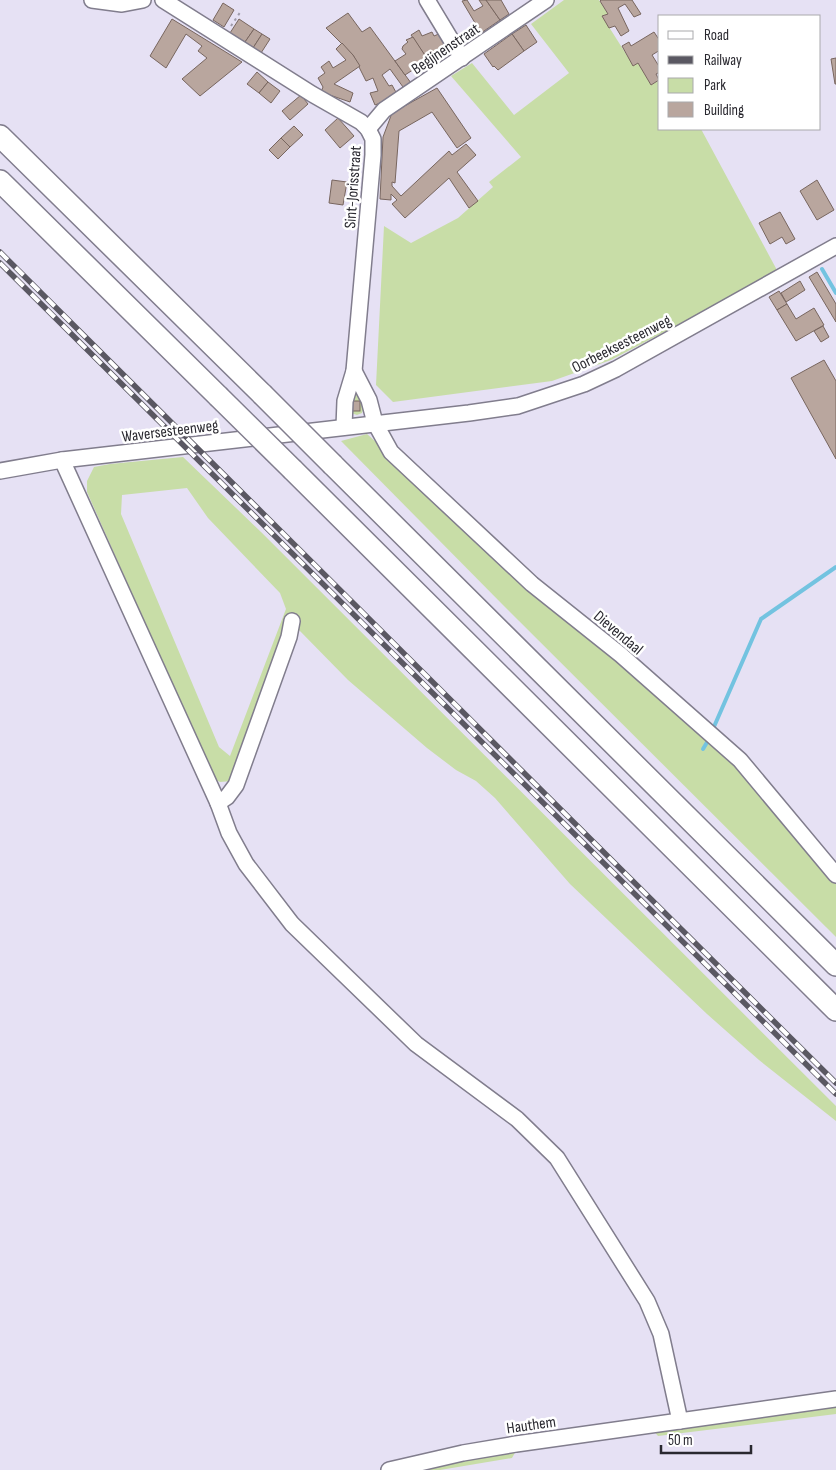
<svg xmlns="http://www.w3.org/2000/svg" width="836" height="1470" viewBox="0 0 836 1470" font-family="'Sofia Sans Condensed',sans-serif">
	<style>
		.green { fill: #c8dda7; fill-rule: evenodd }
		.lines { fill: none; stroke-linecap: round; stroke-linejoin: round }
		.stream { stroke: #73c3e0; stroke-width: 4 }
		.building { fill: #b9a69e; stroke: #78665f }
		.minor-casing { stroke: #817d8d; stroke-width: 18 }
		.highway-casing { stroke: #817d8d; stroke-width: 24 }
		.path { stroke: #9f9baa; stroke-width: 2; stroke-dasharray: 2.5 4; stroke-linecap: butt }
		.minor { stroke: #fff; stroke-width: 15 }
		.highway { stroke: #fff; stroke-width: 21 }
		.rail-casing { stroke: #5a5862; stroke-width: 5.5 }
		.rail { stroke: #fff; stroke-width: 4; stroke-dasharray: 11; stroke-linecap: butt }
		.highway-bridge-casing { stroke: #817d8d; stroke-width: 24; stroke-linecap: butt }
		.highway-bridge { stroke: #fff; stroke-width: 21 }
		.labels { text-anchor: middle; stroke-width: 5; stroke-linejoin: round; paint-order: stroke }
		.street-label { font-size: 16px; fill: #29282f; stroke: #fff }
	</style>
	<rect width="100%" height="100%" fill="#e6e1f4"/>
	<!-- green -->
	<g class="green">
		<polygon points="564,0 599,0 608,14 602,16 633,65 638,63 651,85 660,80 660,129 701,129 778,272 611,360 552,381 393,402 376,385 384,226 411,243 458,218 493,187 489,182 521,157 451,76 472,63 514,115 569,73 531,24"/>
		<polygon points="355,391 356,391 364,406 362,413 357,415 351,413 348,406"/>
		<polygon points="367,434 730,759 836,881 836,937 504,606 341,441"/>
		<path d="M183 457 261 532 836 1106V1121L759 1060 707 1014 570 884 495 798 476 781 456 770 427 748 348 680 299 630 291 619 232 781 220 782 214 779 87 492V481L94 467 110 464ZM187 488 208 518 280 593 286 609 230 756 219 747 121 514 122 495Z"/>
		<polygon points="836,1404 836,1414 658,1436 653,1430"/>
		<polygon points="517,1449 512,1458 440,1470 403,1470"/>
	</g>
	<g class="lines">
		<!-- stream -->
		<g class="stream">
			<polyline points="822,269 836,293"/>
			<polyline points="713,729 761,619 836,567"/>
			<polyline points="703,749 709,739"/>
		</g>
	</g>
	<!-- building -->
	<g class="building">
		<polygon points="467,0 474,11 483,6 479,0 486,0 500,20 481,33 462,1"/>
		<polygon points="486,0 501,0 509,14 500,20"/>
		<polygon points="601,0 632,0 641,14 634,17 625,4 618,8 629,31 621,36 615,26 609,28 602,16 608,14 600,1"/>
		<polygon points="223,3 234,10 224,27 213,20"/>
		<polygon points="348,13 362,32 370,27 411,83 403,87 390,69 382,75 389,86 392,85 398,96 375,105 370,93 378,91 373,78 366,81 353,55 326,28"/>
		<polygon points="172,19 242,62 200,96 182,79 207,58 198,51 202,46 186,34 166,68 150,56"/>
		<polygon points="239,19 254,29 245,42 230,33"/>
		<polygon points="526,25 537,42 524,51 512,34"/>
		<polygon points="254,29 262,34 253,48 245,42"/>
		<polygon points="419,30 422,36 432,32 434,36 441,33 449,46 428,60 411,35"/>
		<polygon points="654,32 660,41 660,50 652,55 660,68 660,72 656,74 659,80 651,85 638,63 633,66 622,46 629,42 631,46"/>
		<polygon points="262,34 270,39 261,53 253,48"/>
		<polygon points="512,34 524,51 498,70 494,66 493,67 484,54"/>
		<polygon points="413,37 428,60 405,75 395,61 406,54 402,49 403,46 408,42 406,40"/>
		<polygon points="342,43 353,55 360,66 334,84 353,93 350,102 321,92 323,87 318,78 325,73 321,67 329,61 333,68 346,60 336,49"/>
		<polygon points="836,58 836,84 835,84 831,59"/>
		<polygon points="257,72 268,82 259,93 247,84"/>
		<polygon points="268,82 280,91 271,103 259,93"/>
		<polygon points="437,88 471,138 457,148 432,112 399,131 395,183 392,182 392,186 401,196 449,151 452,155 466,144 476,155 457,172 478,201 469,208 449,178 405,218 392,204 397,200 391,194 391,200 380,199 383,137 392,113"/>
		<polygon points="301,95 308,104 290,120 282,111"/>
		<polygon points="338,118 354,136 340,148 325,130"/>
		<polygon points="294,126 303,135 290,147 281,138"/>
		<polygon points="281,138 290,147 278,159 269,150"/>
		<polygon points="332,180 347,182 343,205 329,203"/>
		<polygon points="817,180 834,210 817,220 800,191"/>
		<polygon points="780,212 795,239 786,244 782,237 770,244 759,223"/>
		<polygon points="817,272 836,304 836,322 809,277"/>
		<polygon points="800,281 805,290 786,302 781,293"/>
		<polygon points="779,291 787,304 777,310 769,297"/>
		<polygon points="787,304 796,319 814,308 824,325 796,341 777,310"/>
		<polygon points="823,326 829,337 821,342 814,331"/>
		<polygon points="824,360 836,381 836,459 791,378"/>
		<rect x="352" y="401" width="8" height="10"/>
	</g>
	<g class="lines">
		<!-- minor casing -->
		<g class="minor-casing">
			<g id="minor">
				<polyline points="92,0 122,4 143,0"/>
				<polyline points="163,0 312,94 361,122 368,129 373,139 373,155 354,371 345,401 344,427"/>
				<polyline points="427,0 462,58"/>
				<polyline points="368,129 384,110 546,0"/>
				<polyline points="354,371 369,400 375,423 391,452 532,584 621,655 740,760 836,875"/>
				<polyline points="62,460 218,803 229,833 246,864 292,924 416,1044 517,1119 557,1158 647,1301 661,1334 680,1421"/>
				<polyline points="0,471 62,460 469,413 518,406 584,384 616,369 836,246"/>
				<polyline points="218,803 227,797 236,785 289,637 292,621"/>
				<polyline points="389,1470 463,1453 516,1444 836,1399"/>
			</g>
		</g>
		<!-- highway casing -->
		<g class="highway-casing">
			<g id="highway">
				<polyline points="0,136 262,394"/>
				<polyline points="0,181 218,396"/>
				<polyline points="333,465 836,965"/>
				<polyline points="293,470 836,1010"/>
			</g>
		</g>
		<!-- path -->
		<polyline class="path" points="231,26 241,11"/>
		<!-- minor -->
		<use href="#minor" class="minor"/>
		<!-- highway -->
		<use href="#highway" class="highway"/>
		<!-- rail casing -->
		<g class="rail-casing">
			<g id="rail">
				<polyline points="0,252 836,1083"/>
				<polyline points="0,263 836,1094"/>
			</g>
		</g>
		<!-- rail -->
		<use href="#rail" class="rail"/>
		<!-- highway-bridge casing -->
		<g class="highway-bridge-casing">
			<g id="highway-bridge">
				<polyline points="262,394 333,465"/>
				<polyline points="218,396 293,470"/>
			</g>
		</g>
		<!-- highway-bridge -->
		<use href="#highway-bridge" class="highway-bridge"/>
	</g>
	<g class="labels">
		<!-- street labels -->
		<g class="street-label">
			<text transform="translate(445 48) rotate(-34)" y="6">Begijnenstraat</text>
			<text transform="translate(352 187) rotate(-86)" y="6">Sint-Jorisstraat</text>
			<text transform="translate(621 343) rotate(-27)" y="6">Oorbeeksesteenweg</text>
			<text transform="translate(170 430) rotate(-7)" y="6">Waversesteenweg</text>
			<text transform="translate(619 632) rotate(40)" y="6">Dievendaal</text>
			<text transform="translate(531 1424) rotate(-8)" y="6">Hauthem</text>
		</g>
	</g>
	<!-- legend -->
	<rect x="658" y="15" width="162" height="115" fill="#ffffff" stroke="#a9a9ac"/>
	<rect x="668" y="31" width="25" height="8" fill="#ffffff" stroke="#a9a9ac"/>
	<text x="704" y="40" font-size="15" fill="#29282f">Road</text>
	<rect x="668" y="56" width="25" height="8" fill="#5a5862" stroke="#a9a9ac"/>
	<text x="704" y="65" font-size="15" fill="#29282f">Railway</text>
	<rect x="668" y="78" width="25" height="15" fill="#c8dda7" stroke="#a9a9ac"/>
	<text x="704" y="90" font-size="15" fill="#29282f">Park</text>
	<rect x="668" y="102" width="25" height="15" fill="#b9a69e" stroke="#a9a9ac"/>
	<text x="704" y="115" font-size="15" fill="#29282f">Building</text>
	<!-- scale -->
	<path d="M661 1445v8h90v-8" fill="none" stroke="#29282f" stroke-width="2.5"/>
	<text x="668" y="1445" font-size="15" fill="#29282f" stroke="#ffffff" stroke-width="4" paint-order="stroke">50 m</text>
</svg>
